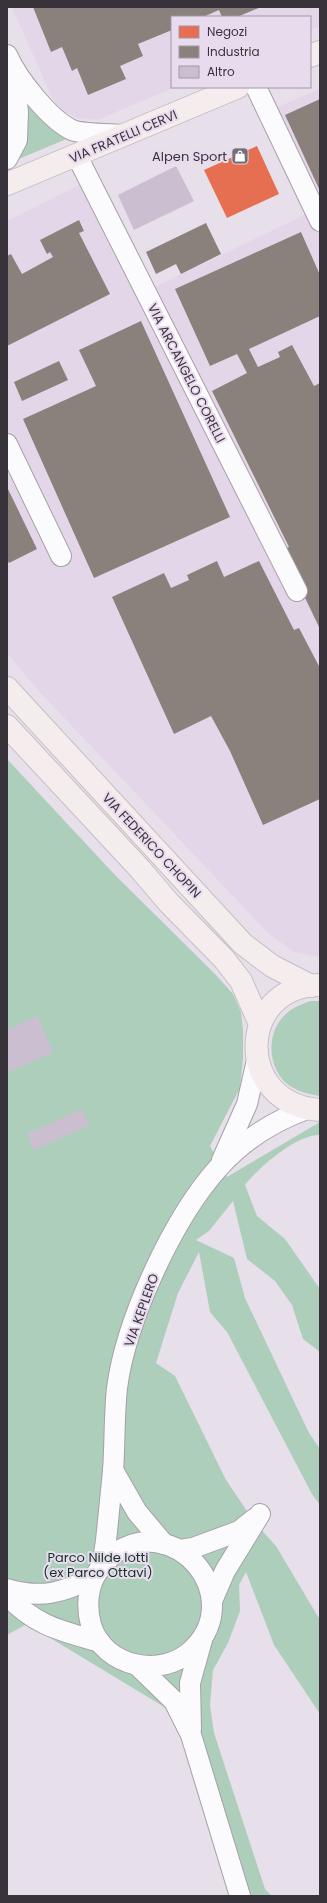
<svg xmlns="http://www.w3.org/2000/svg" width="327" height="1903" viewBox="0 0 327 1903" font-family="Poppins,sans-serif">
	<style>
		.built { fill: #e4d6e9 }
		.green { fill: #aecebc }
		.shops { fill: #e76f51 }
		.industry { fill: #8a817c }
		.building { fill: #ccbed1 }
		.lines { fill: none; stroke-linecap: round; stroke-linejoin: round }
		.minor-casing { stroke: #a6a0a7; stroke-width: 22 }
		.major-casing { stroke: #c3c0c5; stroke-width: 24 }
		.minor { stroke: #fbfafc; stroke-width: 20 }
		.major { stroke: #f4eced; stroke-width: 22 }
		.labels { text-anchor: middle; stroke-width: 4; stroke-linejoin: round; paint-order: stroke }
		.street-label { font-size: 13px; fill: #38333b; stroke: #e8dbee }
		.poi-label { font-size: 13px; fill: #38333b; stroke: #e8dbee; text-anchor: end }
		.park-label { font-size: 13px; fill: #103621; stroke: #e8dbee }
	</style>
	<rect width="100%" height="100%" fill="#e7dfea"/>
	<!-- built -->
	<g class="built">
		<polygon points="12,7 320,7 320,26 310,30 310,17 172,17 172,87 176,87 97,120 78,118 64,111 53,100"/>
		<polygon points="320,89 320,957 294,952 269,934 37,689 7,653 7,221 89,180 146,291 315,210 268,111"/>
	</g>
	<!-- green -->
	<g class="green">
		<polygon points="13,69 83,132 7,164"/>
		<path d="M7 759 115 875 215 974 233 994 241 1012 243 1030V1058L240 1088 210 1146 227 1177 320 1122V1135C297 1134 258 1168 245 1185L257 1216 285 1239 320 1289V1352L303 1339 292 1305 275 1281 247 1259 233 1201 209 1231 196 1240 234 1258 245 1298 309 1433 320 1449V1505L312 1494 227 1332 210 1312 199 1252 178 1293 156 1363 175 1376 226 1480 255 1523 276 1546 320 1620V1714L274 1645 246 1572 239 1585 240 1611 228 1643 213 1670 210 1705 214 1733 265 1889 272 1896H230L183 1737 166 1708 27 1624 7 1635Z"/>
		<path d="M310 1001H320L319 1096C309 1094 299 1092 290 1086 268 1071 265 1035 284 1016 291 1008 300 1005 310 1001Z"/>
	</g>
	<!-- shops -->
	<polygon class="shops" points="257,146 279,194 227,218 204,170"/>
	<!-- industry -->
	<g class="industry">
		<polygon points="33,7 261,7 237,17 222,17 219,10 203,17 172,17 172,30 138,44 143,56 120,66 126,79 88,95 77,68 72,71 62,47 51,52"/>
		<polygon points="320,99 320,191 285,115"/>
		<polygon points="79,220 84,231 79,233 110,294 7,346 7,256 11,254 22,274 53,257 50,252 47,254 40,240"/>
		<polygon points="206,223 221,254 181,274 176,264 156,274 146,252"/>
		<polygon points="301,232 320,275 320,316 249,349 258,367 280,357 278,352 292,345 314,386 320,383 320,629 282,550 289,547 212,391 247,373 237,354 210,366 175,289"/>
		<polygon points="141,321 230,517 94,578 23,419 96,386 79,350"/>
		<polygon points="59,361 68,380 22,401 14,382"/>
		<polygon points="7,487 37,549 9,563 7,560"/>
		<polygon points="217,561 224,577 259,561 294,630 299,628 320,668 320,799 263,825 230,751 211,716 174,734 112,597 164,573 171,588 189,580 187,575"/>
	</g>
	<!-- building -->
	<g class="building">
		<polygon points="176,166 194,201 134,230 118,195"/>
		<polygon points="37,1016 53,1052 7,1073 7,1030"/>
		<polygon points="82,1109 89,1125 34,1150 27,1134"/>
	</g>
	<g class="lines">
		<!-- minor casing -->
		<g class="minor-casing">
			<g id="minor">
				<path d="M7 55C17 78 49 119 72 130 80 134 113 134 124 135"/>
				<polyline points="256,87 320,221"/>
				<polyline points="77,156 297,591"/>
				<polyline points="7,159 17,140 18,112 13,69"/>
				<polyline points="7,444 61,556"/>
				<polyline points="222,1160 247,1104 257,1060"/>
				<polyline points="113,1470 137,1512 164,1544"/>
				<polyline points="180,1550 193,1548 239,1531 254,1519"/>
				<path d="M100 1567C105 1563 109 1558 114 1554 175 1510 247 1596 193 1649 163 1679 104 1668 91 1625 87 1610 87 1595 93 1580 95 1575 98 1572 100 1568 104 1558 106 1542 107 1531 109 1511 111 1491 113 1471 115 1444 114 1416 117 1388 126 1320 173 1218 219 1167 243 1141 273 1121 307 1109"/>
				<path d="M7 1589C42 1599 62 1593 94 1577"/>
				<path d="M7 1595C35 1626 62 1631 100 1642"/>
				<polyline points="212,1601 225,1571 260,1514"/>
				<polyline points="137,1665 174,1701 191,1735 240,1896"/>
				<polyline points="191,1729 190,1683 202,1640"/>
			</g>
		</g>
		<!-- major casing -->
		<g class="major-casing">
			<g id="major">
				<polyline points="310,56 320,52"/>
				<polyline points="7,184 238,87"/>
				<polyline points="7,688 243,944 272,966 311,986"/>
				<polyline points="7,726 140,869 169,903 224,959 241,981 260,1024"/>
				<path d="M319 985C238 986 233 1104 320 1110"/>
			</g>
		</g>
		<!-- minor -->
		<use href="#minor" class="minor"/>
		<!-- major -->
		<use href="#major" class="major"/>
	</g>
	<!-- icons -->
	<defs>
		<g id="shop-square" transform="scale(0.9)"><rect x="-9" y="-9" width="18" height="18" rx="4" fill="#756f78" stroke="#e8dbee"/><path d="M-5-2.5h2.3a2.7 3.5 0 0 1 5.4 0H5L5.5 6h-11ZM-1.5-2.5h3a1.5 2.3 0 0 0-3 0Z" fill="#fff"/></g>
	</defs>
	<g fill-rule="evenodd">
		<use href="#shop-square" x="240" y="156"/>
	</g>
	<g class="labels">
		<!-- street labels -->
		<g class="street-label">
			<text transform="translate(123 136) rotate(-23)" y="5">VIA FRATELLI CERVI</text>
			<text transform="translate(187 373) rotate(63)" y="5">VIA ARCANGELO CORELLI</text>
			<text transform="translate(152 845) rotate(47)" y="5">VIA FEDERICO CHOPIN</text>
			<text transform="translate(141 1310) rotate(-70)" y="5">VIA KEPLERO</text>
		</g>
		<!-- poi labels -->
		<g class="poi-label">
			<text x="227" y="161">Alpen Sport</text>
		</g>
		<!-- park labels -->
		<g class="park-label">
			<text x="98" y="1562">Parco Nilde Iotti<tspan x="98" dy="15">(ex Parco Ottavi)</tspan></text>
		</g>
	</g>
	<!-- border -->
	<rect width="327" height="1903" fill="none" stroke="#38333b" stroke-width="16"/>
	<!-- legend -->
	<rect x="171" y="16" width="140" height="72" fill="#e8dbee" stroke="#a298a6"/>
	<rect x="179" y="26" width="20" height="12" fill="#e76f51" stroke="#a298a6"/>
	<text x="207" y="36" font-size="12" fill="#38333b">Negozi</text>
	<rect x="179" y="46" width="20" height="12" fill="#8a817c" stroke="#a298a6"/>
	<text x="207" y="56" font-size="12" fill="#38333b">Industria</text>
	<rect x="179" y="66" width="20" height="12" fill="#ccbed1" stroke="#a298a6"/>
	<text x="207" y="76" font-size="12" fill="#38333b">Altro</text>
</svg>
